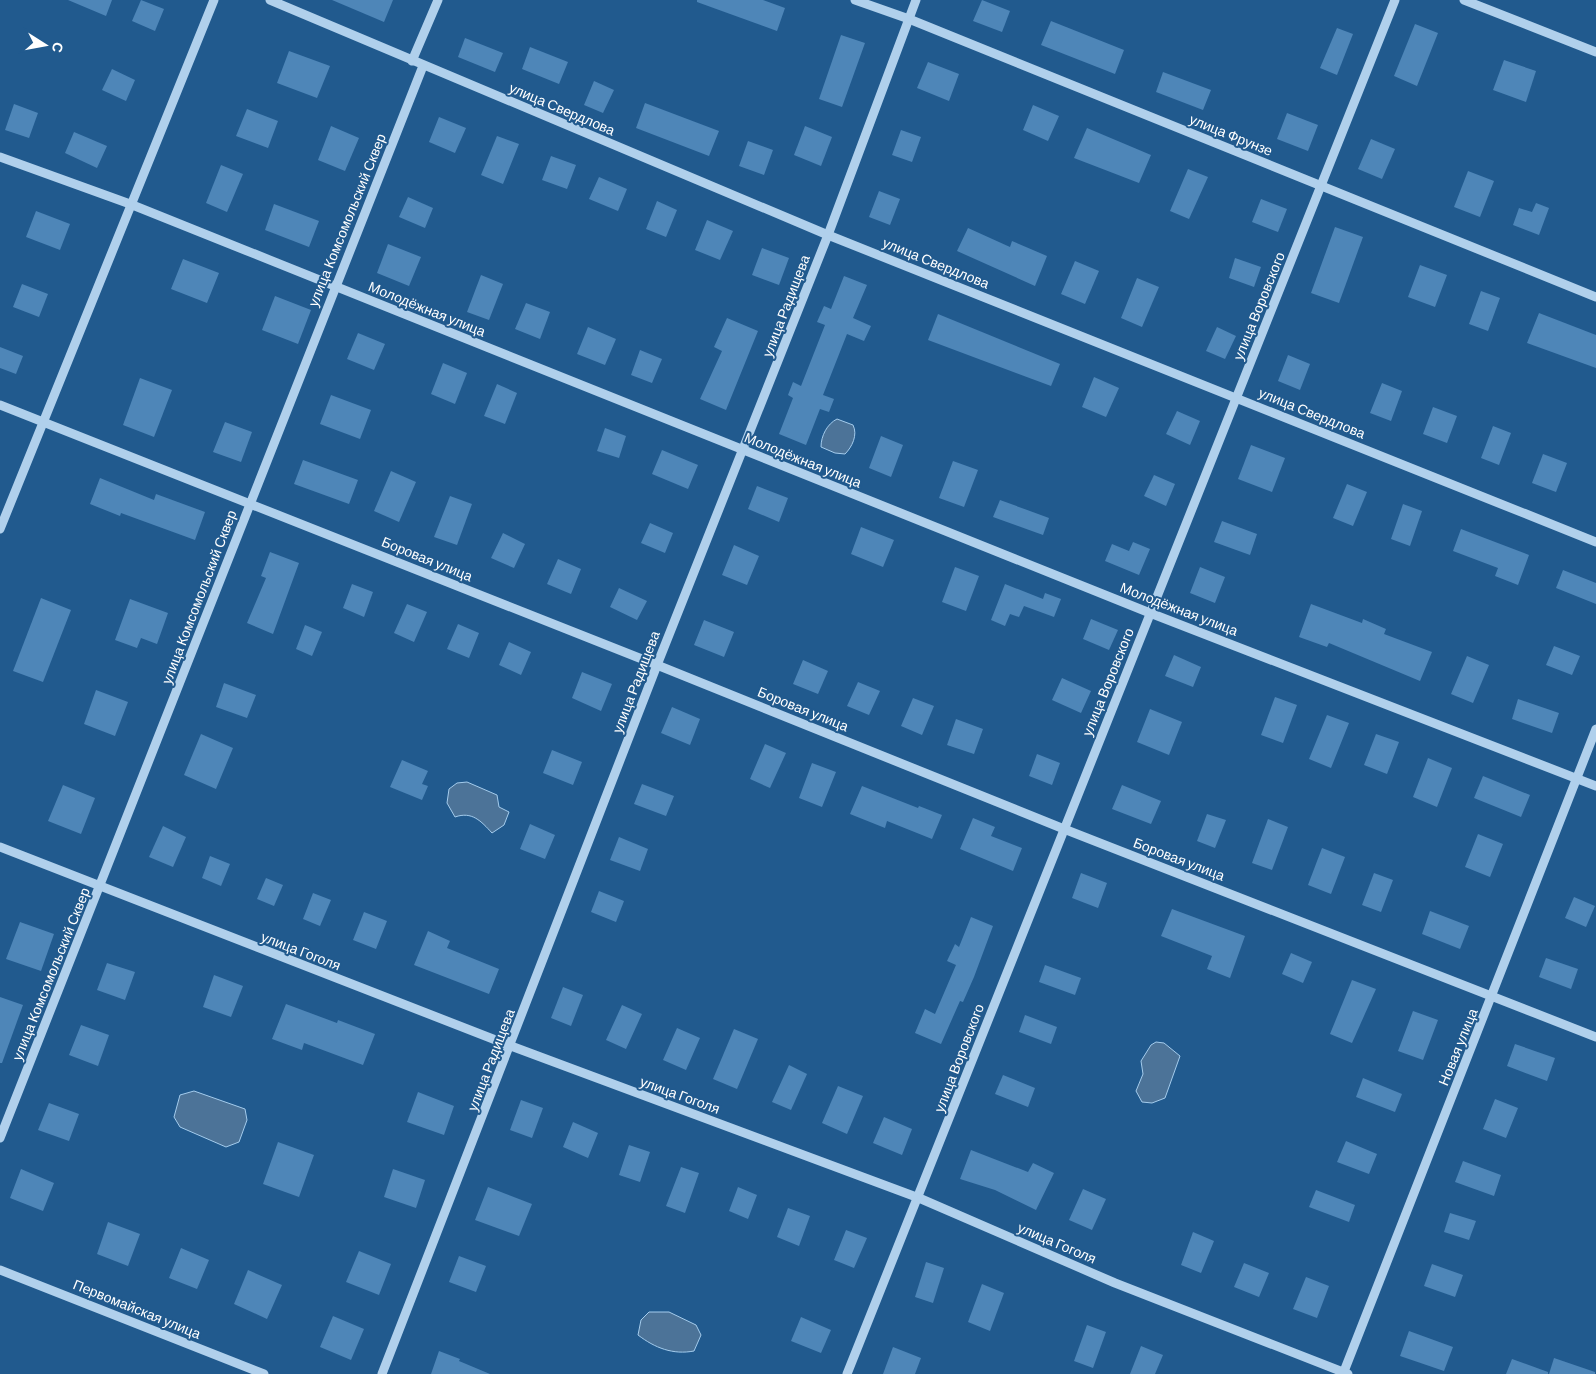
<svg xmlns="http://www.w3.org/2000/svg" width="1596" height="1374" viewBox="0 0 1596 1374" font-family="Barlow,sans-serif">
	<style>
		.water { fill: #4c7398; stroke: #a4cced }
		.building { fill: #4e86b8 }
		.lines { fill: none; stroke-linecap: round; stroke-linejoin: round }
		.minor { stroke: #b0d0ec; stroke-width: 9 }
		.labels { text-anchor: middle; stroke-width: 4; stroke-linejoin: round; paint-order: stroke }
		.street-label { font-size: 14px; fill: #fff; stroke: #215a8e }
	</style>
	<rect width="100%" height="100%" fill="#215a8e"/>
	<!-- water -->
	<g class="water">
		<path d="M837 419 853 425C858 435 852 447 845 454L835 453 821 447C821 436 827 424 837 419Z"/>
		<path d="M467 782 497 795 499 807 509 812 504 825 492 833C481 821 472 811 455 817L447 803 449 789 457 783Z"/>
		<polygon points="1156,1042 1164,1043 1180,1056 1165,1098 1152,1103 1142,1102 1136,1091 1143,1074 1141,1061 1151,1045"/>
		<polygon points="194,1091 245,1109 247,1120 239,1142 226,1147 180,1127 174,1117 180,1095"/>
		<path d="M649 1312H669L696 1325 701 1335 694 1351C673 1355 655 1348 638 1335L641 1320Z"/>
	</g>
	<!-- building -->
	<g class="building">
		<polygon points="68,0 112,0 106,16"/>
		<polygon points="141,0 164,9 155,31 132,21"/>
		<polygon points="332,0 393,0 384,22"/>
		<polygon points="697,0 763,0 785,8 777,31 697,2"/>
		<polygon points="982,0 1010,11 1002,32 973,21"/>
		<polygon points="1051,21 1124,50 1115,74 1041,45"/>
		<polygon points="1415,24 1438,33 1417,86 1394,76"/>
		<polygon points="1337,28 1353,34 1337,75 1320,68"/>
		<polygon points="841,35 865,43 842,107 819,99"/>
		<polygon points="465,38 503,53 495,72 458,57"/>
		<polygon points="530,47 568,62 559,84 522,69"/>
		<polygon points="289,51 330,66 317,98 277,83"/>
		<polygon points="1504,60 1536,71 1526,102 1493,90"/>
		<polygon points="928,62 959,74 949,101 917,88"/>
		<polygon points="112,69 135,80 126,101 102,90"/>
		<polygon points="1163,72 1211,90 1203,110 1156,92"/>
		<polygon points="594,81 614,90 603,113 584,105"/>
		<polygon points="645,103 719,131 709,156 636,128"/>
		<polygon points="14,104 38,113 29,138 5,130"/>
		<polygon points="1033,105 1059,116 1048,141 1023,130"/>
		<polygon points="247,109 278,121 268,148 236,136"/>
		<polygon points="1287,113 1318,125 1308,151 1277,139"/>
		<polygon points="439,117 466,128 455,153 429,142"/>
		<polygon points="331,126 359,138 345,171 318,160"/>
		<polygon points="805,126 832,137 821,166 794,155"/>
		<polygon points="1087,128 1151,155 1139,183 1074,158"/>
		<polygon points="901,130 921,137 912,162 892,155"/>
		<polygon points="74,132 107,146 97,168 65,153"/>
		<polygon points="497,136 519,144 503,184 481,175"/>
		<polygon points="1371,139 1395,149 1382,179 1358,169"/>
		<polygon points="748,141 773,150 764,175 739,166"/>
		<polygon points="551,156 576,165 567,189 542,180"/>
		<polygon points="221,165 243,174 227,212 206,203"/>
		<polygon points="1188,169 1208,177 1189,219 1170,211"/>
		<polygon points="1468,171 1494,181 1480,217 1454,207"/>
		<polygon points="599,177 627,189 618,211 589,199"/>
		<polygon points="879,191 900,199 890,225 869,217"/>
		<polygon points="408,197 433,208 425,228 399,217"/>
		<polygon points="1261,199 1287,209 1278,232 1252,222"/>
		<polygon points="657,201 677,210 666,237 646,229"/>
		<polygon points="1536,203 1549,208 1539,235 1513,225 1519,208 1532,212"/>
		<polygon points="274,204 319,221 309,247 265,230"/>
		<polygon points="36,211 70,224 60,250 26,237"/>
		<polygon points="707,220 733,231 720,260 695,250"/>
		<polygon points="1335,227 1363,237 1339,303 1311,293"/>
		<polygon points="968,228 1010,247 1012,241 1047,256 1035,286 957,251"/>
		<polygon points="388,244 421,257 409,286 377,273"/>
		<polygon points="762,248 789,258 779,285 752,275"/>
		<polygon points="1235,258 1261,267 1254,287 1229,278"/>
		<polygon points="183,259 219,273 207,303 171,289"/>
		<polygon points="1075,261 1099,271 1085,304 1061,294"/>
		<polygon points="1420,265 1447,275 1435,307 1408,297"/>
		<polygon points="481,275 503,284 489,320 467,312"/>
		<polygon points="844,276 867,285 853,318 871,326 864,341 847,334 823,395 834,399 829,412 820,409 806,445 779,434 793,398 788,395 793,382 801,386 825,325 817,322 824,306 831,309"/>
		<polygon points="1137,278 1159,287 1142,327 1121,318"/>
		<polygon points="22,284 48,294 39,317 13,307"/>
		<polygon points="1481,291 1500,298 1488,331 1469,324"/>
		<polygon points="275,296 311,310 298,344 262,330"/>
		<polygon points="526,303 550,312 540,339 515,329"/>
		<polygon points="1539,313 1596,335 1596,368 1527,343"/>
		<polygon points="938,314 1060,364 1051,386 928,340"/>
		<polygon points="727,318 758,331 726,410 700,399 722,351 714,347"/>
		<polygon points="588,327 616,339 605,365 577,354"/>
		<polygon points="1217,327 1236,336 1225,359 1206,351"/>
		<polygon points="358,333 385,344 374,370 347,359"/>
		<polygon points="0,347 23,356 16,374 0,368"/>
		<polygon points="640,350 662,359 652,383 631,375"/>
		<polygon points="1288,355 1310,364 1300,390 1278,381"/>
		<polygon points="443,363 467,373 455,404 431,394"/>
		<polygon points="1094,377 1119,388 1106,417 1082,407"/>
		<polygon points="140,378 172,390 154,437 123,425"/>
		<polygon points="1382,383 1402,391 1391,421 1370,413"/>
		<polygon points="497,384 517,393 505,424 484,416"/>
		<polygon points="331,395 371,410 360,439 320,424"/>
		<polygon points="1433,407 1457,416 1447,443 1423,434"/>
		<polygon points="1177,411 1200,421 1190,445 1166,434"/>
		<polygon points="225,422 252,432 241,462 213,452"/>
		<polygon points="1493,426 1511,433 1499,465 1481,458"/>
		<polygon points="605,428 626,436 619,458 597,451"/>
		<polygon points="881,436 903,445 891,477 869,468"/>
		<polygon points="1251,445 1285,458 1272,492 1238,479"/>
		<polygon points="662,450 698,465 688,489 652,474"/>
		<polygon points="1543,454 1567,463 1556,492 1532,483"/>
		<polygon points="303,460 358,480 349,504 294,484"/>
		<polygon points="953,461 978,470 964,507 939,498"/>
		<polygon points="391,471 416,482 399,522 374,511"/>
		<polygon points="1154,475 1175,484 1166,506 1144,496"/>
		<polygon points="100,478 154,500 156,494 205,512 195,540 121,513 120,516 90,504"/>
		<polygon points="1347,484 1367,492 1353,526 1333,518"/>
		<polygon points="757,486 788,498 779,522 748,509"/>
		<polygon points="450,496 472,504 457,545 434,537"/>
		<polygon points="1000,500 1049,518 1043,535 993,517"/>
		<polygon points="1403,504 1422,511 1410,546 1391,539"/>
		<polygon points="1222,521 1257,534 1250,555 1214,542"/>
		<polygon points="650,523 673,533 665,553 641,543"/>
		<polygon points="861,527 894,540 883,567 851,554"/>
		<polygon points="1461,529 1529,555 1518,585 1495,576 1498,568 1453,551"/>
		<polygon points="503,533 525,544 514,568 491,558"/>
		<polygon points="1133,542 1150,549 1139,575 1105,561 1112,544 1129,551"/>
		<polygon points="734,545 759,556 747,585 722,575"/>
		<polygon points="270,552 299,563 273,634 247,623 266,578 261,576"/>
		<polygon points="558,559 581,569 571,594 547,584"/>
		<polygon points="955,567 979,576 966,611 942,602"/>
		<polygon points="1200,567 1225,577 1215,603 1190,593"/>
		<polygon points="1563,570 1596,583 1596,604 1556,588"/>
		<polygon points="352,584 373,592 364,617 343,608"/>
		<polygon points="1005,584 1043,599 1045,593 1061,599 1054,617 1024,606 1019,617 1010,614 1005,626 991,620"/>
		<polygon points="619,588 647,601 637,620 610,607"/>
		<polygon points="41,598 71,610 43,682 13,671"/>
		<polygon points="130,599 168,613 157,644 141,638 137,648 115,640"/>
		<polygon points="407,604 427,612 414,642 394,633"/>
		<polygon points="1311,604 1362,623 1363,619 1386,629 1384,634 1432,652 1420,681 1329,643 1327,647 1299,637"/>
		<polygon points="1091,619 1118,630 1109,650 1083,639"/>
		<polygon points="704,620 734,632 724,657 694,645"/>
		<polygon points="458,624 479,633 469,658 447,649"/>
		<polygon points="305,625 322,632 312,656 296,649"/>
		<polygon points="509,642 531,652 521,675 499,665"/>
		<polygon points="1554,646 1580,656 1572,675 1546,665"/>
		<polygon points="1174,655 1201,667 1193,687 1165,676"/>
		<polygon points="1467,656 1489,665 1473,703 1451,694"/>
		<polygon points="803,660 828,671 818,694 793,684"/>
		<polygon points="582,672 612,684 601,711 572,698"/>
		<polygon points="1062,678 1091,691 1081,713 1052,700"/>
		<polygon points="858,682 880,691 869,715 847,706"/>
		<polygon points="224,683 256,695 247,718 216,707"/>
		<polygon points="96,690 128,702 115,736 84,724"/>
		<polygon points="1275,697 1297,705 1283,743 1261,735"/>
		<polygon points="913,698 934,706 922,735 901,726"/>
		<polygon points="1518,699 1559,713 1552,733 1512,719"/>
		<polygon points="672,707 700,719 690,745 661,733"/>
		<polygon points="1150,709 1182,722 1169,755 1137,742"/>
		<polygon points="1327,715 1349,723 1331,768 1309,759"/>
		<polygon points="956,719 983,729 974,754 947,745"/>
		<polygon points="201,734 233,748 216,789 184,775"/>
		<polygon points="1376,734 1399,742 1387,774 1364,765"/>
		<polygon points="765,744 786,753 770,788 750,779"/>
		<polygon points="552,750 582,762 573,785 543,773"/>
		<polygon points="1037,754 1060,763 1052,785 1029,776"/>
		<polygon points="1428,758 1452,768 1437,807 1413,797"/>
		<polygon points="402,760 428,771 422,784 428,786 422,800 390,787"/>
		<polygon points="812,763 836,772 822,807 799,798"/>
		<polygon points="1483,776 1530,795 1521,817 1474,798"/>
		<polygon points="642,784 674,796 666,816 634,804"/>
		<polygon points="63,785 95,798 81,834 48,821"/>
		<polygon points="1122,785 1161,801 1151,824 1112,809"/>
		<polygon points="862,786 918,808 919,806 942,815 932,839 887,821 885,828 850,814"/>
		<polygon points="1207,814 1226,820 1215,848 1197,841"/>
		<polygon points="973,818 995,827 991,836 1022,848 1013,871 960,849"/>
		<polygon points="1268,819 1288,827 1272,870 1252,863"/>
		<polygon points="530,824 555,835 545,859 520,849"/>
		<polygon points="163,826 186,837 173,867 149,857"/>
		<polygon points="1478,834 1503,844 1490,877 1465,867"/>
		<polygon points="619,837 648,849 640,871 610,860"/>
		<polygon points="1322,848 1345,857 1331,894 1308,885"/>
		<polygon points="210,856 230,864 221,886 202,878"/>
		<polygon points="1081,873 1107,883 1098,908 1072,898"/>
		<polygon points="1374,873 1393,880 1381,912 1362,905"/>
		<polygon points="266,878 283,885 274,906 257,899"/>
		<polygon points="599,891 624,901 616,922 591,912"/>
		<polygon points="313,893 331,900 320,926 303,919"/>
		<polygon points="1574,897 1595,906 1586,927 1565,918"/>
		<polygon points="1172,909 1245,936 1230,978 1207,969 1212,956 1161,936"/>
		<polygon points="1430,911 1469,926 1460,949 1422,934"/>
		<polygon points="364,912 387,921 376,949 353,940"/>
		<polygon points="971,917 993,926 974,977 963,1002 960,1001 941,1044 915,1033 925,1009 935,1014 956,965 947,961 955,944 959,947"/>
		<polygon points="20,922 54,934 41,971 6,959"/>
		<polygon points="428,931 450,941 447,948 499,969 489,994 414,965"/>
		<polygon points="1291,953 1312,962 1303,983 1282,974"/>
		<polygon points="1546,958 1578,969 1571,989 1539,977"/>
		<polygon points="107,963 135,972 125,1000 97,990"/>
		<polygon points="1045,965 1081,978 1075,995 1039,982"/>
		<polygon points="214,975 243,986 231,1017 203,1007"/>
		<polygon points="1352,980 1376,989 1352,1043 1330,1034"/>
		<polygon points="563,987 583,995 571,1026 551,1018"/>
		<polygon points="0,997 23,1005 2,1063 0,1063"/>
		<polygon points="286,1004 337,1023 338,1020 375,1034 363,1065 304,1043 302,1050 272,1039"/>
		<polygon points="622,1005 642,1014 626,1049 606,1040"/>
		<polygon points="1413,1011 1438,1020 1423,1060 1398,1051"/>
		<polygon points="1025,1015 1057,1027 1051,1044 1019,1032"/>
		<polygon points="81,1025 109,1035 98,1066 69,1055"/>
		<polygon points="677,1028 700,1038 686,1070 663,1060"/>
		<polygon points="734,1029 758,1039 737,1089 713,1079"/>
		<polygon points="1515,1044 1555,1058 1547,1081 1507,1066"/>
		<polygon points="789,1065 807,1074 791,1110 772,1102"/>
		<polygon points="1003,1075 1035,1088 1028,1107 995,1094"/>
		<polygon points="1363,1078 1402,1094 1395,1112 1356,1097"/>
		<polygon points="838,1086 863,1096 847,1134 822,1123"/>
		<polygon points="418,1092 454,1106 444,1135 407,1122"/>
		<polygon points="1495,1099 1518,1108 1506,1138 1483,1129"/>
		<polygon points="521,1100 543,1108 532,1138 510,1130"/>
		<polygon points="49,1103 79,1114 69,1141 38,1130"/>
		<polygon points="884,1117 912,1129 902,1155 873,1143"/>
		<polygon points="573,1122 598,1133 588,1158 563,1147"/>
		<polygon points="1346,1141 1377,1154 1369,1174 1337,1162"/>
		<polygon points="278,1142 314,1155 299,1197 263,1184"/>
		<polygon points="629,1145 650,1152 640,1182 619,1175"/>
		<polygon points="971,1150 1028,1172 1033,1163 1054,1173 1036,1210 995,1190 960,1179"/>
		<polygon points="1463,1161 1501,1175 1494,1196 1455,1182"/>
		<polygon points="681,1167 699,1173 685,1213 666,1206"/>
		<polygon points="21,1169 54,1183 43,1211 10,1198"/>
		<polygon points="393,1169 425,1180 416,1208 384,1197"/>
		<polygon points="488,1187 532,1204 519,1236 475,1220"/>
		<polygon points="738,1187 757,1195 748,1219 729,1211"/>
		<polygon points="1083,1189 1106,1199 1092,1230 1069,1220"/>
		<polygon points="1316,1190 1355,1205 1349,1222 1309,1207"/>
		<polygon points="788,1208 810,1216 799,1246 777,1237"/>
		<polygon points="1450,1213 1476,1221 1469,1240 1444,1232"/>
		<polygon points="108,1222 140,1234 128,1266 97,1254"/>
		<polygon points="846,1230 867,1238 854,1268 834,1260"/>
		<polygon points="1193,1232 1214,1241 1201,1273 1181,1265"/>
		<polygon points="181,1248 209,1260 197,1289 169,1278"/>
		<polygon points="359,1251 391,1264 379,1295 346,1282"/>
		<polygon points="459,1256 486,1266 476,1292 449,1282"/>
		<polygon points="926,1262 944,1268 933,1303 915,1297"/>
		<polygon points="1244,1263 1269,1273 1259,1297 1234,1287"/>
		<polygon points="1432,1264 1463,1275 1455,1297 1424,1286"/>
		<polygon points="248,1270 282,1285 267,1319 234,1304"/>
		<polygon points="1306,1277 1329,1286 1317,1318 1293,1309"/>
		<polygon points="982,1284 1004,1293 990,1331 968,1322"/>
		<polygon points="333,1316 364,1329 351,1360 320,1347"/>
		<polygon points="801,1317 831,1330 821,1353 791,1341"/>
		<polygon points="1087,1325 1106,1332 1093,1368 1074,1361"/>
		<polygon points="1409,1331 1453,1347 1444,1371 1400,1356"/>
		<polygon points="1141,1346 1163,1355 1155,1374 1130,1374"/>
		<polygon points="893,1347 921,1358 915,1374 883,1374"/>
		<polygon points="439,1351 460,1359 459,1361 490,1374 431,1374"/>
		<polygon points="1554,1358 1595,1372 1595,1374 1549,1374"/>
		<polygon points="1512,1359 1548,1372 1548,1374 1506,1374"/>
	</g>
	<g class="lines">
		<!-- minor -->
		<g class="minor">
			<polyline points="270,0 828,235 1596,542"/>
			<polyline points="855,0 909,19 1596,297"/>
			<polyline points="1464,0 1596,52"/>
			<polyline points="412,61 438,0"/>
			<polyline points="0,157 130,204 1150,613 1596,786"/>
			<polyline points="0,405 657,665 1064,829 1596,1037"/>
			<polyline points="0,529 214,0"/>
			<polyline points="0,847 511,1046 919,1198 1115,1283 1348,1374"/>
			<polyline points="0,1138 423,66"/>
			<polyline points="0,1270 264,1374"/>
			<polyline points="382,1374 657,665 828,235 916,0"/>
			<polyline points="847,1374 1395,0"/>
			<polyline points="1343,1374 1596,729"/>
		</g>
	</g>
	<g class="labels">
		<!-- street labels -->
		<g class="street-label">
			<text transform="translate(562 109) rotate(23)" y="5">улица Свердлова</text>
			<text transform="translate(1231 135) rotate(22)" y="5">улица Фрунзе</text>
			<text transform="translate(347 220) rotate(-68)" y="5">улица Комсомольский Сквер</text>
			<text transform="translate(936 263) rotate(22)" y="5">улица Свердлова</text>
			<text transform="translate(786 306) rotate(-69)" y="5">улица Радищева</text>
			<text transform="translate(1259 306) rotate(-68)" y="5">улица Воровского</text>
			<text transform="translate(427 309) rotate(22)" y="5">Молодёжная улица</text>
			<text transform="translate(1312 413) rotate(22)" y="5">улица Свердлова</text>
			<text transform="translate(803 460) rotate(22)" y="5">Молодёжная улица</text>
			<text transform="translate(427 559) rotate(22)" y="5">Боровая улица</text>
			<text transform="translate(199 597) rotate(-69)" y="5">улица Комсомольский Сквер</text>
			<text transform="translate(1179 609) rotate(21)" y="5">Молодёжная улица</text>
			<text transform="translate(636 682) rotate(-69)" y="5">улица Радищева</text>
			<text transform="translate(1108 682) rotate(-68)" y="5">улица Воровского</text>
			<text transform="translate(803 709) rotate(22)" y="5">Боровая улица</text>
			<text transform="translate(1179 859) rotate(21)" y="5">Боровая улица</text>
			<text transform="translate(301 951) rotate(21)" y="5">улица Гоголя</text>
			<text transform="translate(51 974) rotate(-68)" y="5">улица Комсомольский Сквер</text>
			<text transform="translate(1458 1047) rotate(-68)" y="5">Новая улица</text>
			<text transform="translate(959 1058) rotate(-69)" y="5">улица Воровского</text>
			<text transform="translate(491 1060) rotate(-69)" y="5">улица Радищева</text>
			<text transform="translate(680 1095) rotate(20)" y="5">улица Гоголя</text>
			<text transform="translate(1057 1243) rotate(23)" y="5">улица Гоголя</text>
			<text transform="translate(137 1309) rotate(22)" y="5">Первомайская улица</text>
		</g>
	</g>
	<!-- north arrow -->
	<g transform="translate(45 45) rotate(101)" stroke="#215a8e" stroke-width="4" paint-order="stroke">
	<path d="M0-4L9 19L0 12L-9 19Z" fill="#ffffff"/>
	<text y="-8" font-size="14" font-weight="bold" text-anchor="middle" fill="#ffffff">С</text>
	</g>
</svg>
